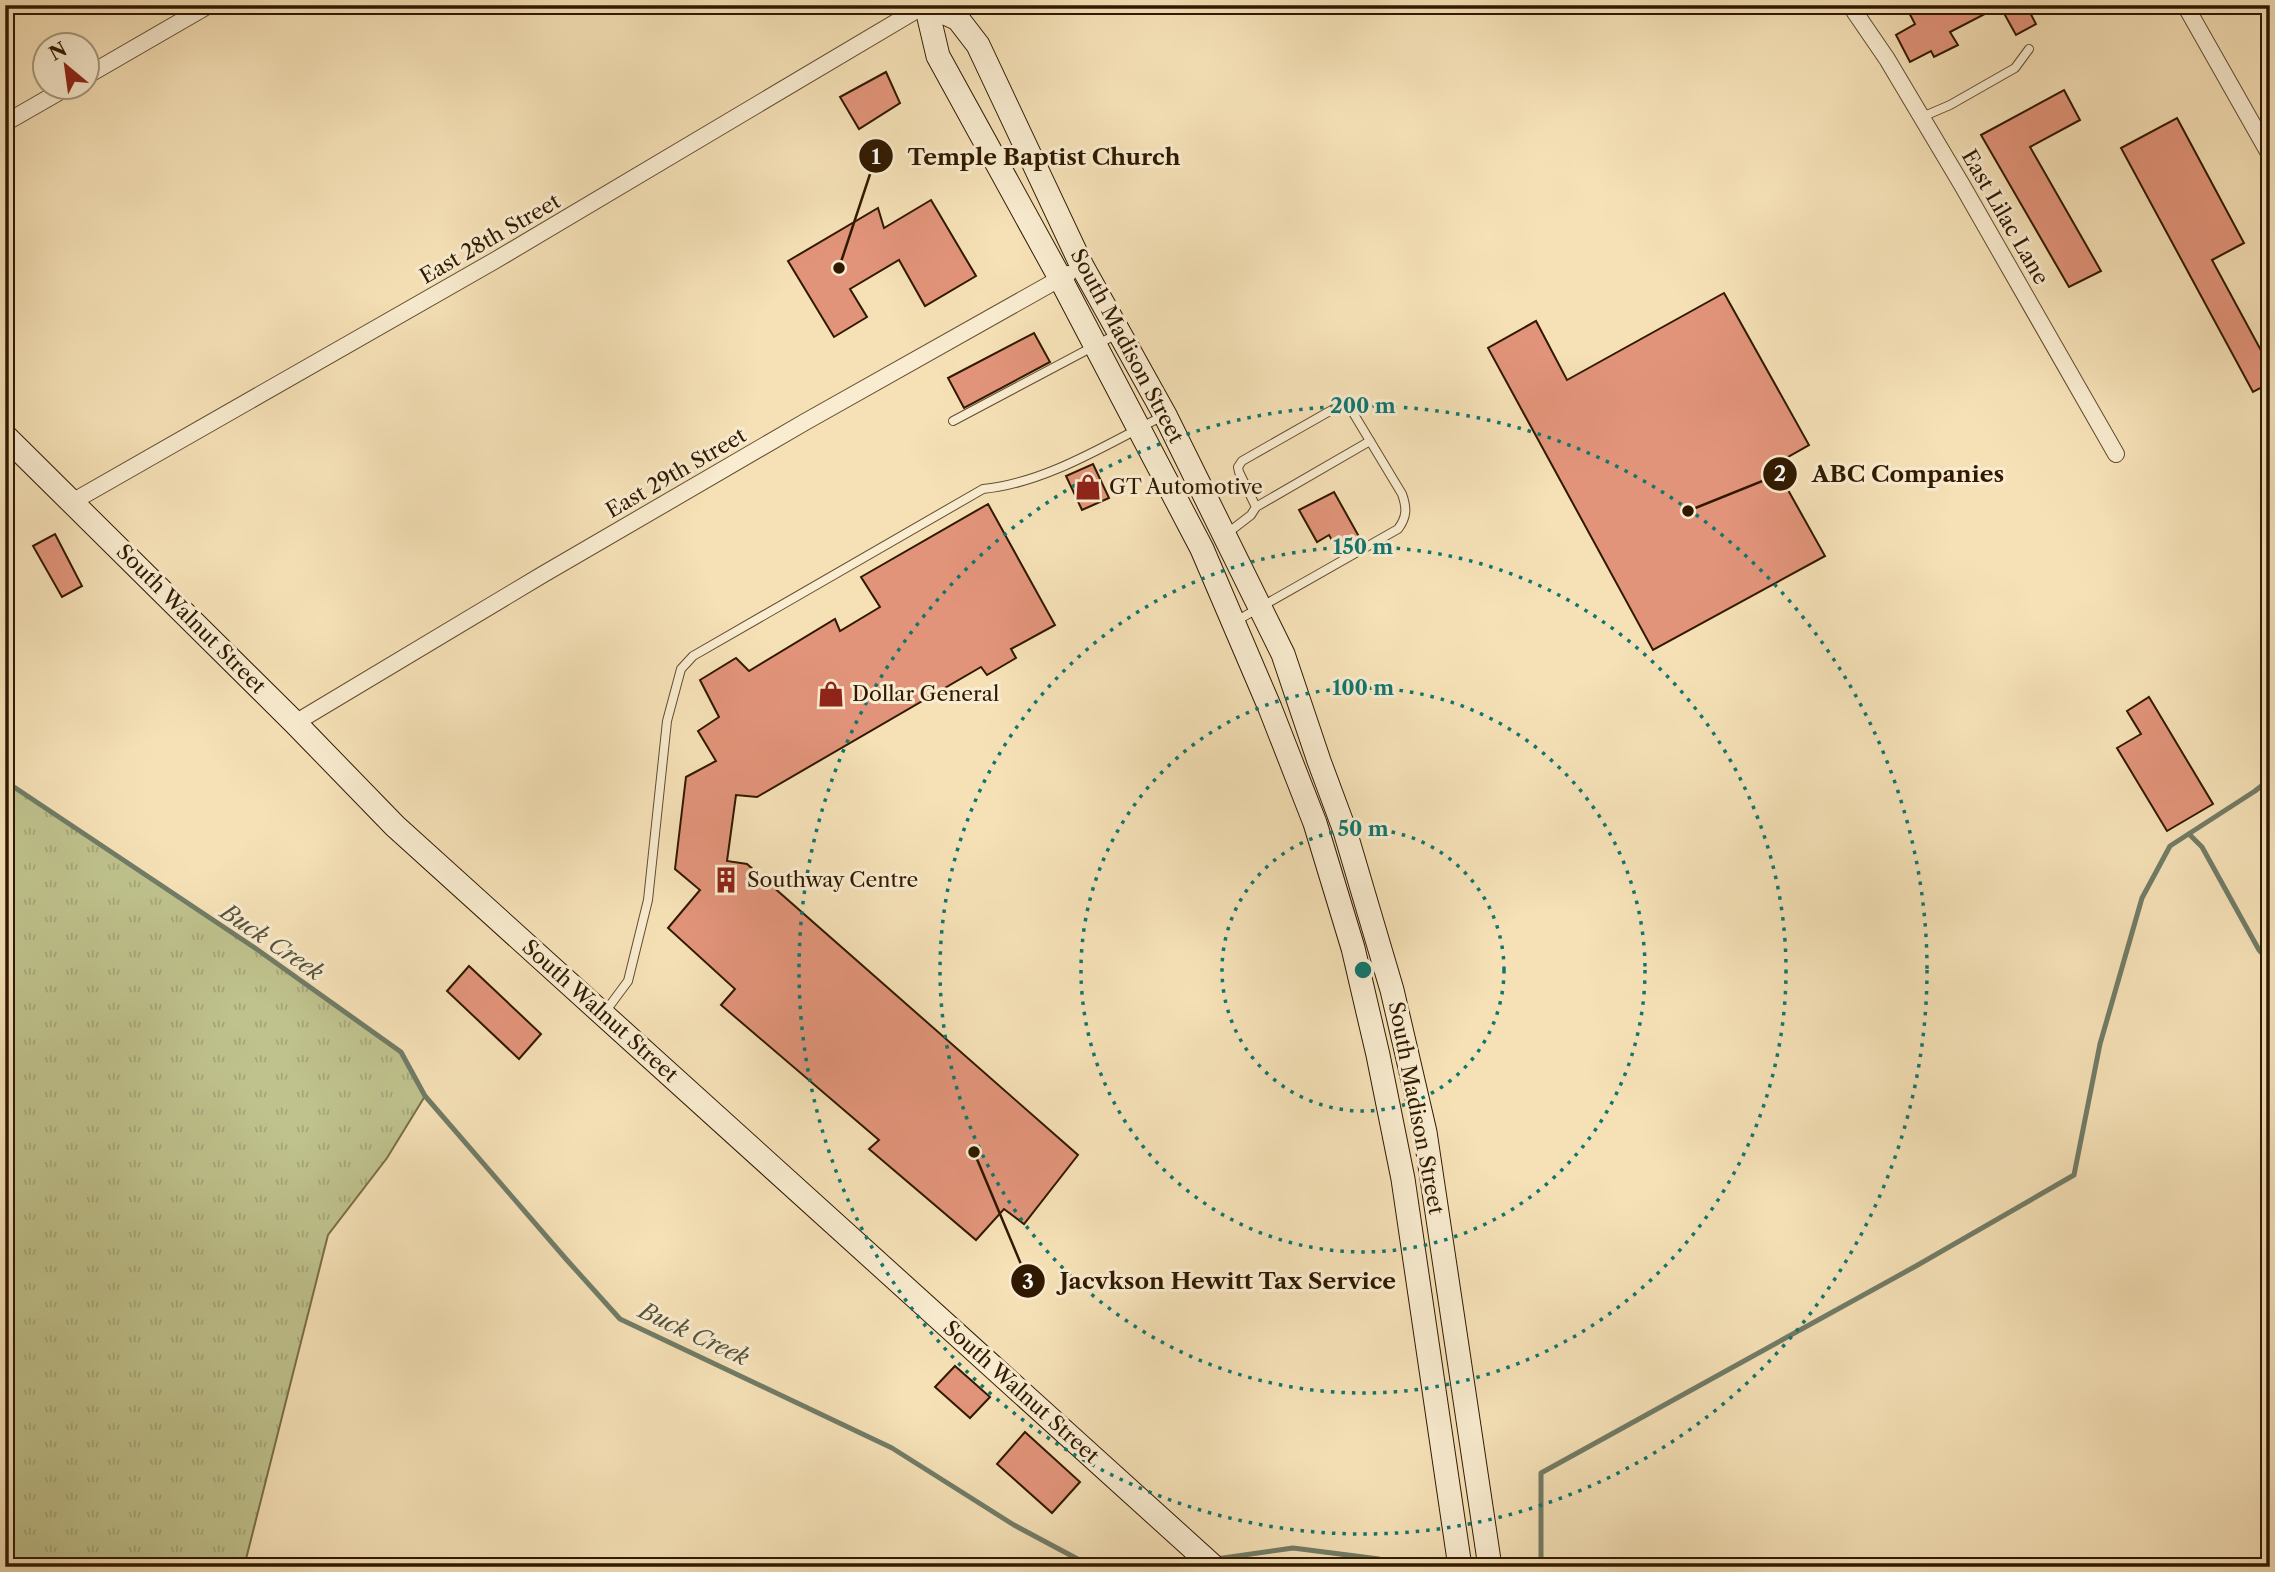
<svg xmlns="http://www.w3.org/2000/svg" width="2275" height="1572" viewBox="0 0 2275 1572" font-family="'Libre Caslon Text',serif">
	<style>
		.grass { fill: url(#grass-tufts); stroke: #786e46; stroke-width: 2 }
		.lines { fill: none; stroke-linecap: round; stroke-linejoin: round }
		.stream { stroke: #717c67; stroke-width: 5 }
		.building { fill: #e2947a; stroke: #301900; stroke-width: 2 }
		.service-casing { stroke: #624b2e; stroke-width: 10 }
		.minor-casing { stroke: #624b2e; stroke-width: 18 }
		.secondary-casing { stroke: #301900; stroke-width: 25 }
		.service { stroke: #f9ecd0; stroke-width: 8 }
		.minor { stroke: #f9ecd0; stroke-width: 16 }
		.secondary { stroke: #f9ecd0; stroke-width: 23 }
		.ring { fill: none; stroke: #0f766e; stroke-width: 3.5; stroke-dasharray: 3.5 7 }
		.labels { text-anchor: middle; stroke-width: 6; stroke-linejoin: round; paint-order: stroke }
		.street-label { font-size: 21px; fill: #301900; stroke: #f9ecd0 }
		.poi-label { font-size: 21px; fill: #301900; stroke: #f9ecd0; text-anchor: start }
		.water-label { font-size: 23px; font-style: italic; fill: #56533c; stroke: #f9ecd0 }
		.centre { fill: #0f766e; stroke: #f9ecd0; stroke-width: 3.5 }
		.ring-label { font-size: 21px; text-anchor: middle; font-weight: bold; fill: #0f766e; stroke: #f9ecd0; stroke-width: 6; stroke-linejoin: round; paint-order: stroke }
		.leader { fill: none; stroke: #301900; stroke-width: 2.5 }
		.callout-dot { fill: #301900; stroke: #f9ecd0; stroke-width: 2.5 }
		.mark-label { font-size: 21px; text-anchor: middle; font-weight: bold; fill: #fff }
		.callout-label { font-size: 23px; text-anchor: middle; font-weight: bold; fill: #301900; stroke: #f9ecd0; stroke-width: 6; stroke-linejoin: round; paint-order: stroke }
	</style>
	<defs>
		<pattern id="grass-tufts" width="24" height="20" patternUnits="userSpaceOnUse" patternTransform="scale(1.75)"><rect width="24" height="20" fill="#bfc28d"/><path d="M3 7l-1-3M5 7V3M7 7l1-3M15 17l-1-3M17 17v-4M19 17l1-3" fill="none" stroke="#a4a678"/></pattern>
	</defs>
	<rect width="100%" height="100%" fill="#f6e1b7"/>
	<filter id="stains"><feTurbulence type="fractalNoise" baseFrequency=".00286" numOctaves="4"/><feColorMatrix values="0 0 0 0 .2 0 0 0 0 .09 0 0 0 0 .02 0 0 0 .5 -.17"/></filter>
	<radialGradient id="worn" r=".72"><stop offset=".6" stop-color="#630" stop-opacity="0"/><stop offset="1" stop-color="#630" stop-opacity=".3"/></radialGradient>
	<!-- grass -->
	<polygon class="grass" points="5,781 242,939 401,1052 425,1096 387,1158 328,1235 244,1567 5,1567"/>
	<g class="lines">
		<!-- stream -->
		<g class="stream">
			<polyline points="5,781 255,948 401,1052 425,1096 566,1259 620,1319 892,1448 1014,1525 1087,1564 1136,1565 1196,1561"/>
			<polyline points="2189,834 2202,847 2259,950 2270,963"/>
			<polyline points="1216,1559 1293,1548 1379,1559 1403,1567"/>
			<polyline points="1541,1567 1541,1473 1916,1266 2074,1175 2100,1044 2142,898 2170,846 2255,791 2270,779"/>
		</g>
	</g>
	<!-- building -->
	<g class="building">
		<polygon points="1905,5 2026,5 2036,24 2016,35 2000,6 1950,32 1958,45 1934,57 1931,51 1910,62 1896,35 1915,24"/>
		<polygon points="886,72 900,103 859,129 840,97"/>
		<polygon points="2064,90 2080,120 2030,147 2101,271 2069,287 1981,135"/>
		<polygon points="2177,118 2244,243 2212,260 2270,367 2270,383 2253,392 2121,148"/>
		<polygon points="931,200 976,276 925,306 899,260 850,289 867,317 834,337 788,261 878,208 884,228"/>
		<polygon points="1724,293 1809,445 1774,465 1825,556 1653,650 1488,348 1536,321 1567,380"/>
		<polygon points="1034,333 1050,362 964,408 948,378"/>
		<polygon points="1093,464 1109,498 1082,510 1066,476"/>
		<polygon points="1334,492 1362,542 1340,554 1329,535 1317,542 1299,510"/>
		<polygon points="988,504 1055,625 1011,649 1016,658 987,675 981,667 757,797 736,795 727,861 747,864 1078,1155 1024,1224 1004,1209 976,1240 869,1149 879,1140 721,1005 735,989 668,928 700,890 675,869 686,777 716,761 698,731 719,717 700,680 736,658 749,671 835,619 840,631 880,607 861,577"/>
		<polygon points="55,534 82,586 62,597 33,546"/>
		<polygon points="2149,697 2213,804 2167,831 2117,748 2141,734 2127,711"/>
		<polygon points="469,966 541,1034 519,1059 447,991"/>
		<polygon points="955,1366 990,1397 970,1418 935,1387"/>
		<polygon points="1025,1432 1080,1482 1052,1513 997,1464"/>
	</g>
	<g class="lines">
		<!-- service casing -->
		<g class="service-casing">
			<g id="service">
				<polyline points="1922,117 1950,105 2015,68 2029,49"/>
				<polyline points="953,421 1117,334"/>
				<polyline points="1256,507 1370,441"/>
				<path d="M1225 535 1251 515 1256 507 1239 472 1238 467 1242 461 1337 407H1346L1352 411 1402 494C1407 508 1407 517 1398 529L1236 621"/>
				<path d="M605 1012 628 981 648 900 667 721 681 669 693 656 983 489C1046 483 1107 444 1163 416"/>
			</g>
		</g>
		<!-- minor casing -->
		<g class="minor-casing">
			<g id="minor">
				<polyline points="1850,5 1887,59 1962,185 2116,454"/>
				<polyline points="2185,5 2270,155"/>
				<polyline points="88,75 209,5"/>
				<polyline points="5,123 66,88"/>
				<polyline points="72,502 494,261 925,5"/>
				<polyline points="295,723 542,575 805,422 1068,274"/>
			</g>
		</g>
		<!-- secondary casing -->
		<g class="secondary-casing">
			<g id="secondary">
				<polyline points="926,5 938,56 1060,278 1202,549 1270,708 1315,823 1353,948 1378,1055 1403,1179 1460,1567"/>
				<polyline points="928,5 958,19 978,45 1082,266 1165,415 1283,654 1319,761 1345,831 1392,990 1425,1132 1490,1567"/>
				<polyline points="5,436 295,723 395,826 1214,1567"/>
			</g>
		</g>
		<!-- service -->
		<use href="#service" class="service"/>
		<!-- minor -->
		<use href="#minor" class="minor"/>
		<!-- secondary -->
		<use href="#secondary" class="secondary"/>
	</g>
	<!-- distance rings -->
	<g class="ring">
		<circle cx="1363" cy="970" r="141"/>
		<circle cx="1363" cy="970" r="282"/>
		<circle cx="1363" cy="970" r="423"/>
		<circle cx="1363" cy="970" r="564"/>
	</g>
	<!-- icons -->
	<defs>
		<g id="shop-bare" transform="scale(2.1)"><path d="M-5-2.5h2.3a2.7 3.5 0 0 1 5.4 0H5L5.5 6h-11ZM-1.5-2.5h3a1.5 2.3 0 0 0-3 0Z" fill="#8f2418" stroke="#f9ecd0" stroke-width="2.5" paint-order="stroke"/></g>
		<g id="building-bare" transform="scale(2.1)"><path d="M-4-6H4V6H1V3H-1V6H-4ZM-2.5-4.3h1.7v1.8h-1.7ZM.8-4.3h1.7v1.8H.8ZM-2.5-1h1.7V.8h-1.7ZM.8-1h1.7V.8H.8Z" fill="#8f2418" stroke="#f9ecd0" stroke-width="2.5" paint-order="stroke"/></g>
	</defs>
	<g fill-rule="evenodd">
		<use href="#shop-bare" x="1088" y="487"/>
		<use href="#shop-bare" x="831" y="694"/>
		<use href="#building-bare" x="726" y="880"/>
	</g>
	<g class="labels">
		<!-- street labels -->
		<g class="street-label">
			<text transform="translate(2005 217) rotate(60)" y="7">East Lilac Lane</text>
			<text transform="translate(490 239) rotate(-30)" y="7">East 28th Street</text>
			<text transform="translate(1127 346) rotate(62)" y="7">South Madison Street</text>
			<text transform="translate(676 473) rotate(-30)" y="7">East 29th Street</text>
			<text transform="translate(191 619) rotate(45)" y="7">South Walnut Street</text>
			<text transform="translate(600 1011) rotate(42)" y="7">South Walnut Street</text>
			<text transform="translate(1416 1108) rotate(79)" y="7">South Madison Street</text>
			<text transform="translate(1021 1392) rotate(42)" y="7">South Walnut Street</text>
		</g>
		<!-- poi labels -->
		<g class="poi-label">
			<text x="1109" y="494">GT Automotive</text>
			<text x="852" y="701">Dollar General</text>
			<text x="747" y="887">Southway Centre</text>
		</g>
		<!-- water labels -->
		<g class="water-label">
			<text transform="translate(272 942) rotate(34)" y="8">Buck Creek</text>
			<text transform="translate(694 1334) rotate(25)" y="8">Buck Creek</text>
		</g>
	</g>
	<circle cx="1363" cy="970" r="10" class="centre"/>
	<g class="ring-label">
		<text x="1363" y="413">200 m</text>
		<text x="1363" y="554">150 m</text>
		<text x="1363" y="695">100 m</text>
		<text x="1363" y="836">50 m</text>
	</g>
	<!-- callouts -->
	<path class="leader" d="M839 268L876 156M1688 511L1780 474M974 1152L1028 1281"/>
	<g class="callout-dot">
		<circle cx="839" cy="268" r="7"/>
		<circle cx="1688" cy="511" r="7"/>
		<circle cx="974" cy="1152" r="7"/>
		<circle cx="876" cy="156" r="18"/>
		<circle cx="1780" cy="474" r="18"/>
		<circle cx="1028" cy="1281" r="18"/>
	</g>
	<g class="mark-label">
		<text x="876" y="164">1</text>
		<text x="1780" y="481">2</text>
		<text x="1028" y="1289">3</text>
	</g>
	<g class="callout-label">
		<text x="1044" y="165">Temple Baptist Church</text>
		<text x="1908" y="482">ABC Companies</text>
		<text x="1228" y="1289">Jacvkson Hewitt Tax Service</text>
	</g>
	<!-- margin -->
	<rect width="2275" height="1572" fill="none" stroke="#f6e1b7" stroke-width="28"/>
	<rect x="7" y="7" width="2261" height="1558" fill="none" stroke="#301900" stroke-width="3.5"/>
	<rect x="14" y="14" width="2247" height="1544" fill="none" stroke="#301900" stroke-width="2"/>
	<!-- north arrow -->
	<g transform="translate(66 66) rotate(331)"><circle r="33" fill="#f9ecd0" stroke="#a9987d" stroke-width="2"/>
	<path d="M0-5L12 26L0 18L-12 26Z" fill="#8f2418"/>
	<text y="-10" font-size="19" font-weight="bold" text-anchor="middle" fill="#301900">N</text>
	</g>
	<rect width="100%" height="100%" filter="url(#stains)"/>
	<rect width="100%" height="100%" fill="url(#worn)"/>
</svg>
